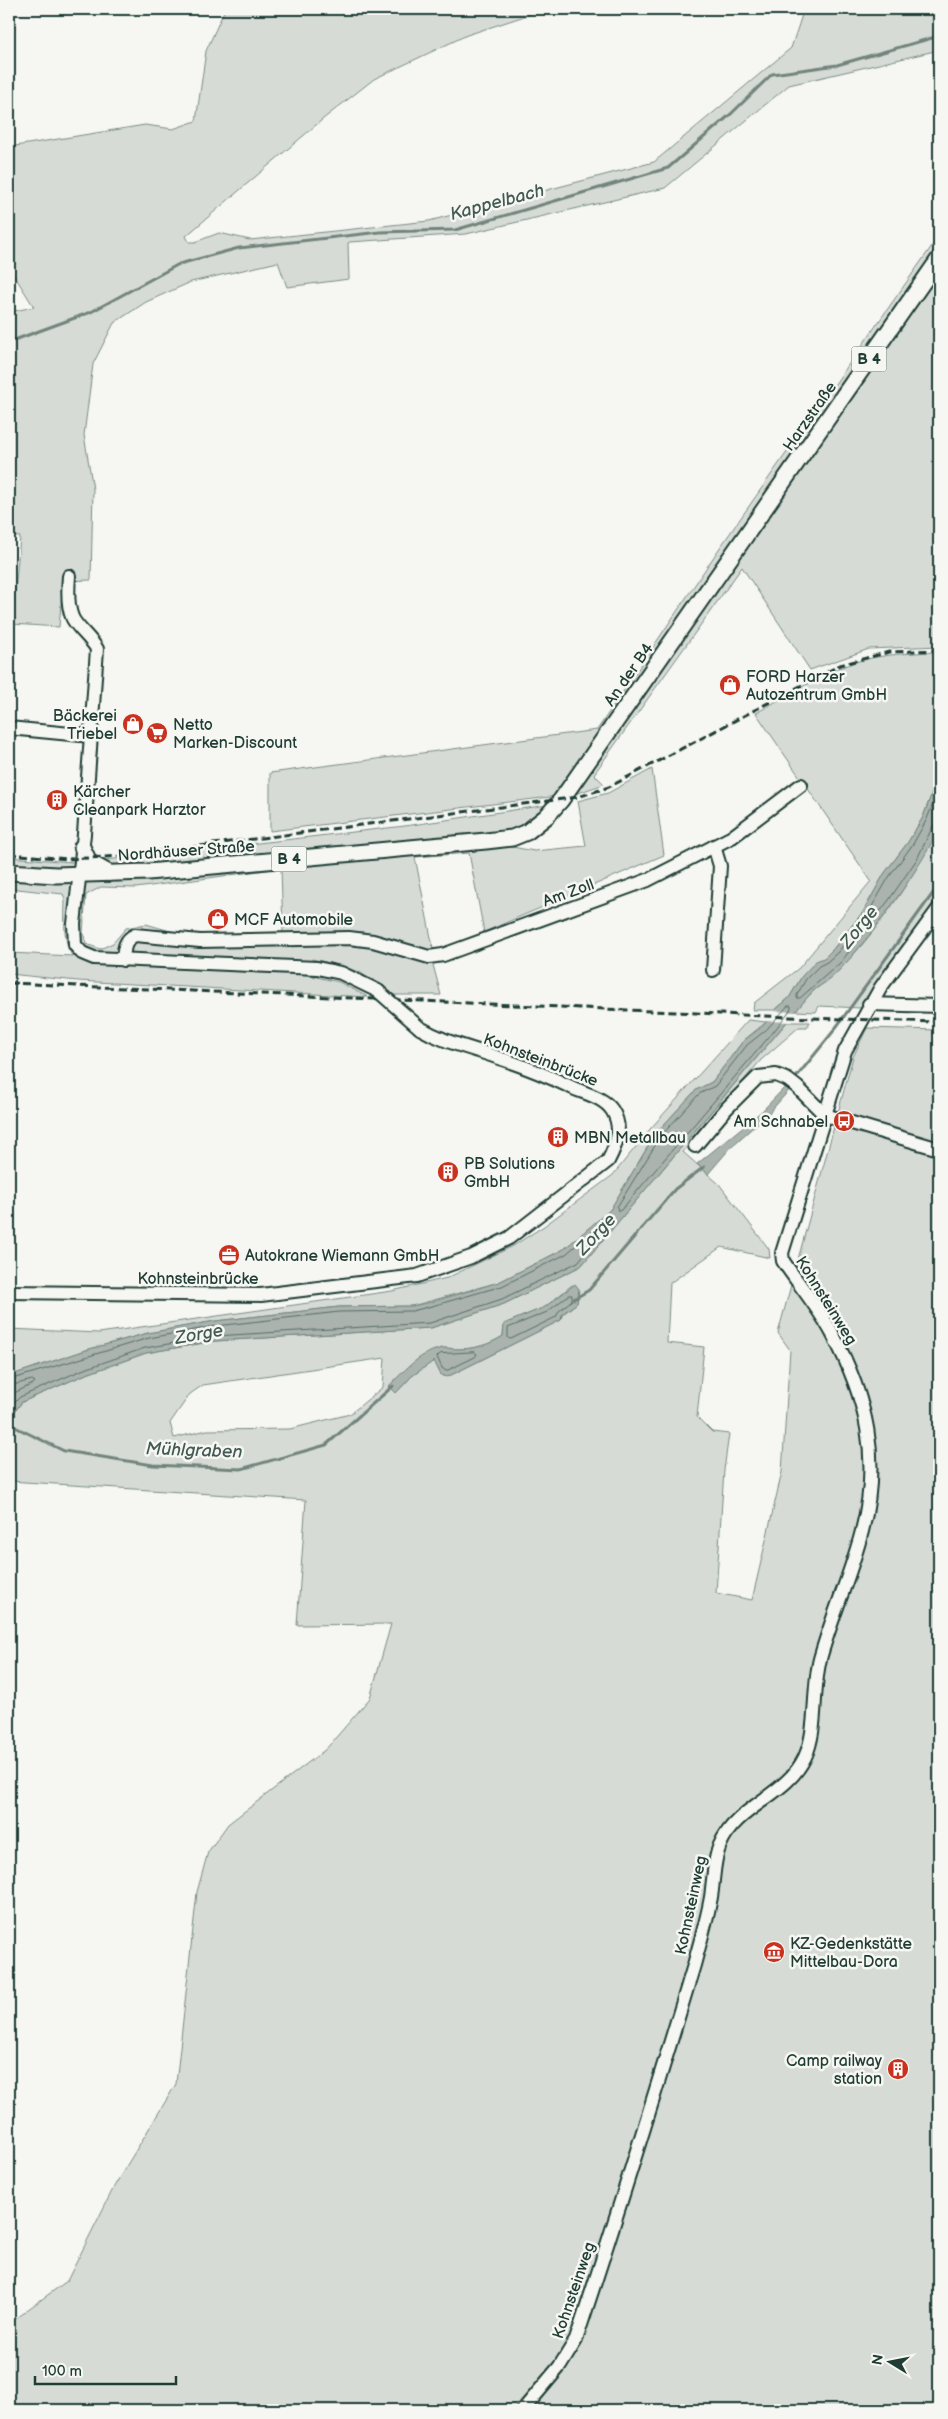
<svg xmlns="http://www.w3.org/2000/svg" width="948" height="2419" viewBox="0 0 948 2419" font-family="'Balsamiq Sans',sans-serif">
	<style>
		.green { fill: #d6dbd6; stroke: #7a8c85; fill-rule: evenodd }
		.water { fill: #aab3ae; stroke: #72847d }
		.pier { fill: #f6f6f2 }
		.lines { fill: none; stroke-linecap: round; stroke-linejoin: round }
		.shore { stroke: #576c65; stroke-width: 1 }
		.stream { stroke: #72847d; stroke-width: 3 }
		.minor-casing { stroke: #1f3d34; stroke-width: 16 }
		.major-casing { stroke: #1f3d34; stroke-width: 19 }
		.minor { stroke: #f6f6f2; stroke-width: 12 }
		.major { stroke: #f6f6f2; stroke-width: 15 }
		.rail { stroke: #1f3d34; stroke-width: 3; stroke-dasharray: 8 4; stroke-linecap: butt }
		.minor-bridge-casing { stroke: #1f3d34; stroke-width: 16; stroke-linecap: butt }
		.minor-bridge { stroke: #f6f6f2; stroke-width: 12 }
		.labels { text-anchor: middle; stroke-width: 5; stroke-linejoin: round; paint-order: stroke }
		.shield { fill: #f6f6f2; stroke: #60746d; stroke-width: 1 }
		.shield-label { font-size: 15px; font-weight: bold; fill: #1f3d34 }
		.street-label { font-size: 16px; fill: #1f3d34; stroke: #f6f6f2 }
		.poi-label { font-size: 16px; fill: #1f3d34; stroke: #f6f6f2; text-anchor: start }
		.water-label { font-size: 18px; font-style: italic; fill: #425a52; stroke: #f6f6f2 }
	</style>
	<rect width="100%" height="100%" fill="#f6f6f2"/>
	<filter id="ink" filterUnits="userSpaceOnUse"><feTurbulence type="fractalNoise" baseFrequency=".02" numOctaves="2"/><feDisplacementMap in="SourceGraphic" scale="10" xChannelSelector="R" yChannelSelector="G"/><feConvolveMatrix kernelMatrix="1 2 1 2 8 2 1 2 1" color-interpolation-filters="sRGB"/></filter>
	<g filter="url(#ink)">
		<!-- green -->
		<g class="green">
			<polygon points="225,9 546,9 467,35 374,79 323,119 186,236 189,242 195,242 219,233 250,240 429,221 654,162 791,48 804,9 939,9 939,50 789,85 665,188 466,234 350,242 348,243 349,279 287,287 278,262 191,282 146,302 114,323 93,364 84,435 93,489 91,580 63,581 59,627 12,624 20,537 9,536 9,312 34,307 9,267 9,147 145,125 173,129 196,121 206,51"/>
			<polygon points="939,236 939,646 869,649 810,670 742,567 594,774 604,784 575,794 270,831 270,773 597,730 721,546"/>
			<path d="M939 652V774L923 817 908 842 884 874 863 912 834 948 824 958 816 962 802 976 789 998 775 1010H753L754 1003 799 968 871 881 756 713C788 695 820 674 855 662 882 654 911 653 939 652Z"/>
			<path d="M652 769 664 855 484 932 469 853 415 857 433 948 432 961 441 995H393L361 973 342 966 312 959 307 975 339 982 368 997 78 981 9 974V953L72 956C62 937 65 920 65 899L63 894 9 888V857L71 862 129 858 405 826 568 802 507 846 534 851 586 846 578 801 608 793ZM281 868 283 932 184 935 146 924 126 928 113 943 100 949 86 944 83 932 86 895 101 887 136 888Z"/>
			<path d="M939 825V898L861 1008 819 1006 816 1012 796 1011C803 1003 809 994 817 988 826 981 835 975 843 966 882 925 915 876 939 825Z"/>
			<polygon points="748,1020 766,1022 743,1041 712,1082 696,1090 656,1133 610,1210 564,1249 499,1282 412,1306 339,1307 215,1321 148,1333 86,1350 9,1376 9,1329 99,1333 392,1291 447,1278 513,1246 544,1226 613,1175 651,1128"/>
			<path d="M787 1022H810L807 1027H799L761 1060 683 1152 719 1184 769 1249 770 1258 721 1247 670 1283 667 1343 704 1347 697 1417 712 1432 729 1434 724 1470 716 1593 752 1600 782 1472 790 1350 778 1333 853 1057 867 1028 939 1030V2410H9V2323L67 2281 115 2185 176 2084 197 1892 208 1852 228 1824 326 1749 370 1698 391 1624 297 1625 306 1500 9 1481V1419L22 1402 84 1375 146 1353 215 1341 431 1328 504 1304 581 1266ZM572 1285 579 1289 577 1303 562 1315 561 1320 447 1377 441 1375 434 1360 412 1376 396 1393 389 1386C399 1375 425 1353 439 1349 444 1347 453 1349 458 1349 475 1349 489 1345 503 1336L504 1324 545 1307ZM385 1358 383 1387 350 1414 290 1429 207 1430 174 1438 170 1423 190 1394 203 1385Z"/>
		</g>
		<!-- water -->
		<g class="water">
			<path d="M939 774C939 790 942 808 939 824 934 853 855 959 830 979 824 984 817 987 812 992L581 1266 504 1304 431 1328 215 1341 146 1353 84 1375 22 1402 9 1419V1376L86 1350 148 1333 215 1321 339 1307 412 1306 431 1302 499 1282 564 1249 610 1210 656 1133 696 1090 712 1082 743 1041 763 1026 775 1010 789 998 802 976 816 961 824 958 834 948 863 912 884 874 908 842 923 817Z"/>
			<polygon points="788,1084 792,1087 768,1114 732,1146 708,1174 697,1164 762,1111"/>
			<path d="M575 1284 579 1289 577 1303 562 1314 561 1320 447 1377 441 1375 434 1361 412 1376 396 1393 389 1386C402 1373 419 1353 439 1349 445 1347 452 1349 458 1349 474 1349 489 1345 503 1336L504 1324 545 1307Z"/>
		</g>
		<!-- pier -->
		<polygon class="pier" points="771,1011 799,1012 791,1022 764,1021"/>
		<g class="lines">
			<!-- shore -->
			<g class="shore">
				<polyline points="939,788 927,819 913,844 889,877 867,915 838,952 827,962 819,966 806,979 797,995 797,998 800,998 841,962 889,900 917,859 933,826 939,824"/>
				<polygon points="788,1006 791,1006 791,1009 774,1031 621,1210 618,1211 617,1207 661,1136 699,1094 715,1086 747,1045 766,1030"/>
				<polygon points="569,1295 572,1295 572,1300 559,1311 556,1317 511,1339 508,1338 508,1328 547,1312"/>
				<polygon points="474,1352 477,1354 475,1357 446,1371 442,1368 437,1357 440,1354"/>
				<polyline points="9,1380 149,1338 216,1326 339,1312 412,1311 432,1306 502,1286 566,1254 610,1216 614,1218 578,1262 502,1299 430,1323 215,1336 145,1348 82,1370 20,1397 9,1408"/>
				<polyline points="9,1386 32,1380 35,1382 33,1384 16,1392 9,1399"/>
			</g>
			<!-- stream -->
			<g class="stream">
				<polyline points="9,342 91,312 179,264 239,248 380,232 455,230 668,168 731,114 772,74 837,65 939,36"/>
				<polyline points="794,1080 832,1033 939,885"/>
				<polyline points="574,1299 589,1290 675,1189 704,1167"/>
				<polyline points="9,1424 64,1451 153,1465 241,1469 326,1445 393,1386"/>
			</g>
			<!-- minor casing -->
			<g class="minor-casing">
				<g id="minor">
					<path d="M69 576C68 588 67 605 72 617 75 626 91 638 97 649L84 834 74 924 75 945 82 953 94 958 317 968 341 973 378 991"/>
					<polyline points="9,728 91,736"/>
					<path d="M123 960C124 949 124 940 135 935L200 941 349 938 373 941 429 957 443 955 648 880 732 837 801 785"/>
					<polyline points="713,970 720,866 714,846"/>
					<polyline points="869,1004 939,1006"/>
					<polyline points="695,1146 727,1108 758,1077 776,1075 788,1080 797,1087 825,1115 939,1149"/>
					<path d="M9 1292 261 1295 417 1276 471 1257 509 1238 608 1161C617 1144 623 1127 612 1110 603 1097 586 1094 573 1088 550 1077 526 1067 502 1059 473 1048 447 1044 420 1028"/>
					<path d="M523 2410 560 2366 576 2340C617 2216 656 2091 694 1965 700 1942 707 1920 711 1897 714 1879 713 1861 720 1845 736 1806 787 1796 805 1757 818 1729 812 1690 820 1659 832 1616 851 1574 862 1531 881 1459 867 1398 832 1333 819 1308 799 1285 783 1261L782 1253 845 1051 881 987 939 908"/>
				</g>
			</g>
			<!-- major casing -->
			<g class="major-casing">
				<g id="major">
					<polyline points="82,847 89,862 109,873"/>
					<polyline points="9,872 56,875 148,872 486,841 512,838 527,832 547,816 561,800 939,259"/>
				</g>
			</g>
			<!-- minor -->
			<use href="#minor" class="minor"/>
			<!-- major -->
			<use href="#major" class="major"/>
			<!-- rail -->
			<g class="rail">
				<polyline points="9,854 69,859 122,856 578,797 609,787 840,665 889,652 939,650"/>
				<polyline points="9,983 812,1018 939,1022"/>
			</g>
			<!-- minor-bridge casing -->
			<g class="minor-bridge-casing">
				<polyline id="minor-bridge" points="378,991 420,1028"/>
			</g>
			<!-- minor-bridge -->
			<use href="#minor-bridge" class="minor-bridge"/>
		</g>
	</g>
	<!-- icons -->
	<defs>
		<g id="shop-disc" transform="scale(1.125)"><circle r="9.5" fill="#c8321e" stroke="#f6f6f2"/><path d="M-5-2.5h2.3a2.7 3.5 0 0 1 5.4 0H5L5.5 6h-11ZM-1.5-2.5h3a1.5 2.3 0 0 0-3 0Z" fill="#fff"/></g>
		<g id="supermarket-disc" transform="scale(1.125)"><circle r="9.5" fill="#c8321e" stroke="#f6f6f2"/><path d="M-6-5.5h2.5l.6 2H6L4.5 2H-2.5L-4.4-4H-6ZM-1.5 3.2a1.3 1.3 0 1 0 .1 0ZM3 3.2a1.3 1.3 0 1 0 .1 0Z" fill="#fff"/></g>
		<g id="building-disc" transform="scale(1.125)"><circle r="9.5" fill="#c8321e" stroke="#f6f6f2"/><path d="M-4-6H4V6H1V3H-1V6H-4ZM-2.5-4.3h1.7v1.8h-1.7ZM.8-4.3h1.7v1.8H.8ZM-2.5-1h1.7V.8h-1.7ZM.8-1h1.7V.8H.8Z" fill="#fff"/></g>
		<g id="bus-disc" transform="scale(1.125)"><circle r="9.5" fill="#c8321e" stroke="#f6f6f2"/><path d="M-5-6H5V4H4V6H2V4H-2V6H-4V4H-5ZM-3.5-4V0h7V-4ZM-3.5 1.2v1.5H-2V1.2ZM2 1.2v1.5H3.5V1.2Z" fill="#fff"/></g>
		<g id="office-disc" transform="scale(1.125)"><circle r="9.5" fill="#c8321e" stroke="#f6f6f2"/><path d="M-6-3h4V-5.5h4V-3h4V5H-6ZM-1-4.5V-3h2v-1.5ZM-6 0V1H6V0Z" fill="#fff"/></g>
		<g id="museum-disc" transform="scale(1.125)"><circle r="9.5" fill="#c8321e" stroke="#f6f6f2"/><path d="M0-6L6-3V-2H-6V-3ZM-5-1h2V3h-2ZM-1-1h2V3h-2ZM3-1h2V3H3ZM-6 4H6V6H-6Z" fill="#fff"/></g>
	</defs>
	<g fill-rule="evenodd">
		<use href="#shop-disc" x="730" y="685"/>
		<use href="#shop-disc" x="133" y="724"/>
		<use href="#supermarket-disc" x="157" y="733"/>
		<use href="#building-disc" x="57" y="800"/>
		<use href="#shop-disc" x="218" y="919"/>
		<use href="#bus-disc" x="844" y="1121"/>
		<use href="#building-disc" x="558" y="1137"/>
		<use href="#building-disc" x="448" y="1172"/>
		<use href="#office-disc" x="229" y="1255"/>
		<use href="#museum-disc" x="774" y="1952"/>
		<use href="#building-disc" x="898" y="2069"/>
	</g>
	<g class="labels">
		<!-- shield labels -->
		<g class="shield">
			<rect x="851.5" y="346.5" width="35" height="25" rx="4"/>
			<rect x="271.5" y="846.5" width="35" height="25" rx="4"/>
		</g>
		<g class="shield-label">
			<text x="869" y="364">B 4</text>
			<text x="289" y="864">B 4</text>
		</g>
		<!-- street labels -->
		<g class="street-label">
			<text transform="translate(809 416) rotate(-55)" y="6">Harzstraße</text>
			<text transform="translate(628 674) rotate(-55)" y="6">An der B4</text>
			<text transform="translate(186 850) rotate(-4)" y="6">Nordhäuser Straße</text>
			<text transform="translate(568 892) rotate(-20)" y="6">Am Zoll</text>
			<text transform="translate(541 1059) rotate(21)" y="6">Kohnsteinbrücke</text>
			<text x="198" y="1284">Kohnsteinbrücke</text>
			<text transform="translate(827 1300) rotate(58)" y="6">Kohnsteinweg</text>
			<text transform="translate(690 1905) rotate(-78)" y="6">Kohnsteinweg</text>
			<text transform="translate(573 2290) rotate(-71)" y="6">Kohnsteinweg</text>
		</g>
		<!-- poi labels -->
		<g class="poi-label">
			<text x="746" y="682">FORD Harzer<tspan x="746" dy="18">Autozentrum GmbH</tspan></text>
			<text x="117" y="721" text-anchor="end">Bäckerei<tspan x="117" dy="18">Triebel</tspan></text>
			<text x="173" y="730">Netto<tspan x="173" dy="18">Marken-Discount</tspan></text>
			<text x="73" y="797">Kärcher<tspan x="73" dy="18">Cleanpark Harztor</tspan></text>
			<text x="234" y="925">MCF Automobile</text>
			<text x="828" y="1127" text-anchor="end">Am Schnabel</text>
			<text x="574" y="1143">MBN Metallbau</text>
			<text x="464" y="1169">PB Solutions<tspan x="464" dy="18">GmbH</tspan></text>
			<text x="245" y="1261">Autokrane Wiemann GmbH</text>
			<text x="790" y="1949">KZ-Gedenkstätte<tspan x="790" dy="18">Mittelbau-Dora</tspan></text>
			<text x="882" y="2066" text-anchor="end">Camp railway<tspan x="882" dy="18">station</tspan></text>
		</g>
		<!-- water labels -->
		<g class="water-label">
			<text transform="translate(497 202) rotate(-15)" y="6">Kappelbach</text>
			<text transform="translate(859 927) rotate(-51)" y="6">Zorge</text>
			<text transform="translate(596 1234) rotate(-47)" y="6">Zorge</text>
			<text transform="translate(199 1334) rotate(-10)" y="6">Zorge</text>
			<text transform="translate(194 1450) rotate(2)" y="6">Mühlgraben</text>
		</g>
	</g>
	<!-- margin -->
	<rect width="948" height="2419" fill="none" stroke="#f6f6f2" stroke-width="30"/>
	<rect x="15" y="15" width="918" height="2389" fill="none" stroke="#1f3d34" stroke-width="2" filter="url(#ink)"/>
	<!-- north arrow -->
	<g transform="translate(890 2362) rotate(280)" stroke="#f6f6f2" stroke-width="4" paint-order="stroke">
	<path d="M0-4L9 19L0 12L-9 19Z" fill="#1f3d34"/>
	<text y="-8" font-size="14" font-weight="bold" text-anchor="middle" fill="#1f3d34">N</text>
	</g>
	<!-- scale -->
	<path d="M35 2376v8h141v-8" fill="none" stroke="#1f3d34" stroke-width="2.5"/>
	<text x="42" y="2376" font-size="15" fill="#1f3d34" stroke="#f6f6f2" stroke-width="4" paint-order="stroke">100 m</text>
</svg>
